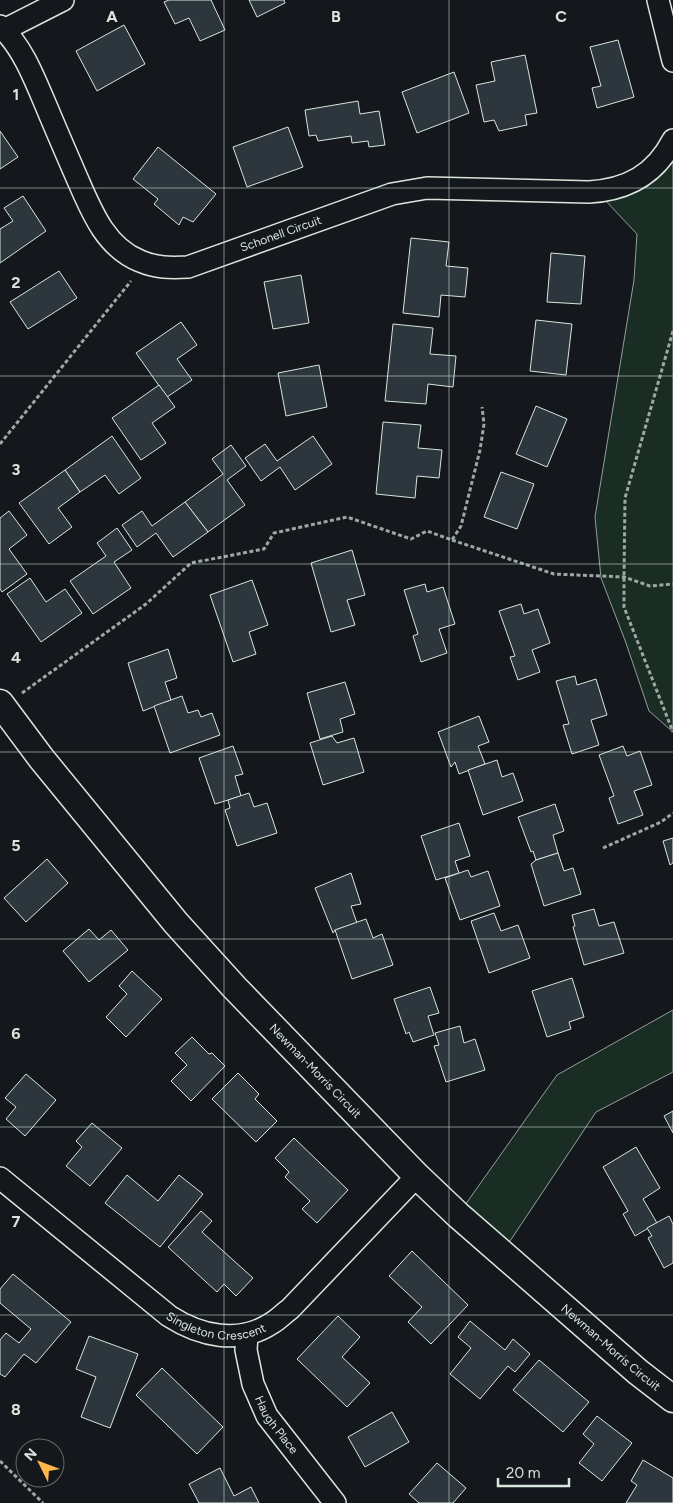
<svg xmlns="http://www.w3.org/2000/svg" width="673" height="1503" viewBox="0 0 673 1503" font-family="Figtree,sans-serif">
	<style>
		.green { fill: #1a2d24; stroke: #939e99 }
		.building { fill: #2c363c; stroke: #d8e6dc }
		.lines { fill: none; stroke-linecap: round; stroke-linejoin: round }
		.minor-casing { stroke: #d8e6dc; stroke-width: 24 }
		.tertiary-casing { stroke: #d8e6dc; stroke-width: 29 }
		.path { stroke: #9da8a2; stroke-width: 3; stroke-dasharray: 4 2.5; stroke-linecap: butt }
		.minor { stroke: #14181c; stroke-width: 21 }
		.tertiary { stroke: #14181c; stroke-width: 26 }
		.grid { fill: none; stroke: #d8e6dc; stroke-width: 1; stroke-opacity: 0.55 }
		.labels { text-anchor: middle; stroke-width: 4; stroke-linejoin: round; paint-order: stroke }
		.street-label { font-size: 12px; fill: #d8e6dc; stroke: #14181c }
		.grid-label { font-size: 16px; text-anchor: middle; font-weight: bold; fill: #d8e6dc; stroke: #14181c; stroke-width: 4; stroke-linejoin: round; paint-order: stroke }
	</style>
	<rect width="100%" height="100%" fill="#14181c"/>
	<!-- green -->
	<g class="green">
		<polygon points="673,153 673,732 649,711 626,643 601,578 595,517 634,280 637,234 604,199"/>
		<polygon points="673,1010 673,1072 596,1112 502,1253 458,1215 557,1075"/>
	</g>
	<!-- building -->
	<g class="building">
		<polygon points="169,0 211,0 225,30 200,41 189,18 175,24 164,2"/>
		<polygon points="249,0 284,0 285,3 257,17"/>
		<polygon points="124,25 145,64 97,91 76,51"/>
		<polygon points="618,40 634,97 597,108 592,88 601,86 590,47"/>
		<polygon points="525,55 537,113 525,115 527,125 499,131 494,120 484,122 476,85 495,81 491,62"/>
		<polygon points="454,72 469,113 417,133 402,92"/>
		<polygon points="358,101 360,114 379,111 385,145 369,147 368,141 352,143 351,136 318,141 316,135 309,136 305,110"/>
		<polygon points="288,127 303,167 247,187 233,147"/>
		<polygon points="0,131 18,157 0,169"/>
		<polygon points="158,147 216,194 193,222 183,217 179,225 154,204 158,199 133,179"/>
		<polygon points="23,196 46,231 0,263 0,229 13,221 4,208"/>
		<polygon points="411,238 449,242 446,266 468,268 465,297 441,295 439,317 403,313"/>
		<polygon points="551,253 585,256 581,304 547,302"/>
		<polygon points="59,271 77,298 28,329 10,302"/>
		<polygon points="301,275 309,323 273,329 264,282"/>
		<polygon points="536,320 572,324 566,375 530,371"/>
		<polygon points="181,322 197,345 177,359 192,380 167,397 136,353"/>
		<polygon points="393,324 433,328 430,354 456,356 453,387 428,384 426,404 385,401"/>
		<polygon points="319,365 327,407 286,416 278,373"/>
		<polygon points="159,385 175,407 152,423 166,443 141,460 112,418"/>
		<polygon points="536,406 567,419 547,467 516,454"/>
		<polygon points="383,422 421,425 418,448 442,450 439,478 417,476 415,498 376,494"/>
		<polygon points="112,436 141,478 119,494 105,475 80,492 65,470"/>
		<polygon points="313,436 332,464 295,490 280,467 261,481 245,458 265,444 277,461"/>
		<polygon points="231,445 246,466 227,480 245,505 208,532 185,502 223,474 212,459"/>
		<polygon points="65,470 80,492 58,508 72,527 49,544 19,503"/>
		<polygon points="501,472 534,484 517,529 484,517"/>
		<polygon points="185,502 208,532 173,557 156,533 137,547 122,525 142,511 152,526"/>
		<polygon points="9,511 27,535 9,549 27,574 2,592 0,589 0,518"/>
		<polygon points="117,528 132,550 114,562 131,588 93,614 70,581 106,556 97,543"/>
		<polygon points="352,550 365,595 347,600 355,625 331,632 311,563"/>
		<polygon points="30,578 46,602 65,589 82,613 41,642 7,594"/>
		<polygon points="252,580 268,625 249,632 256,654 233,662 210,595"/>
		<polygon points="425,584 427,592 443,587 455,624 439,629 447,653 421,662 413,636 418,634 404,590"/>
		<polygon points="521,604 524,614 538,609 550,643 532,650 540,672 518,680 510,657 515,656 499,611"/>
		<polygon points="168,649 177,678 165,682 171,700 143,711 128,663"/>
		<polygon points="575,676 577,685 596,679 607,715 591,720 599,745 572,754 563,725 569,724 556,681"/>
		<polygon points="345,682 355,714 340,719 343,732 320,739 307,693"/>
		<polygon points="182,696 188,713 198,710 201,717 212,713 220,735 170,753 154,706"/>
		<polygon points="479,716 489,742 478,746 485,764 459,774 455,762 451,767 438,732"/>
		<polygon points="332,736 337,743 354,738 364,772 323,785 310,743"/>
		<polygon points="233,746 243,774 235,776 241,796 215,804 199,758"/>
		<polygon points="623,746 627,756 640,751 652,785 634,791 643,815 618,824 609,798 614,796 599,755"/>
		<polygon points="497,760 502,777 513,773 523,801 483,815 468,770"/>
		<polygon points="249,793 254,807 267,803 277,833 237,846 225,810 230,808 228,800"/>
		<polygon points="555,804 564,831 553,835 558,853 536,860 533,851 531,852 518,817"/>
		<polygon points="459,823 470,856 455,861 459,873 436,880 421,836"/>
		<polygon points="673,838 673,863 670,865 663,841"/>
		<polygon points="558,853 564,871 573,868 581,894 544,906 531,864 536,860"/>
		<polygon points="47,859 68,883 26,922 4,898"/>
		<polygon points="468,870 471,877 488,871 500,906 460,920 445,878"/>
		<polygon points="351,873 361,904 351,906 357,923 335,930 333,933 315,888"/>
		<polygon points="594,909 599,926 614,922 624,953 584,965 573,927 575,926 572,915"/>
		<polygon points="494,913 501,931 518,925 530,958 489,973 471,921"/>
		<polygon points="366,919 373,938 382,934 393,965 352,979 335,930"/>
		<polygon points="89,929 99,940 111,930 128,950 89,982 63,951"/>
		<polygon points="132,971 162,999 126,1037 106,1017 127,994 119,986"/>
		<polygon points="572,978 584,1017 569,1022 571,1029 547,1037 532,991"/>
		<polygon points="430,987 439,1013 428,1016 434,1035 413,1042 409,1032 406,1034 394,999"/>
		<polygon points="460,1026 464,1043 475,1039 485,1070 446,1082 434,1046 439,1045 435,1033"/>
		<polygon points="192,1037 209,1054 212,1053 225,1066 191,1101 171,1081 187,1065 175,1053"/>
		<polygon points="238,1073 259,1094 255,1099 277,1121 256,1142 212,1099"/>
		<polygon points="26,1074 56,1100 25,1136 6,1119 16,1107 5,1098"/>
		<polygon points="673,1111 673,1133 664,1116"/>
		<polygon points="92,1123 122,1148 90,1186 66,1166 82,1147 76,1141"/>
		<polygon points="294,1138 348,1190 317,1223 302,1209 310,1201 285,1177 289,1172 275,1158"/>
		<polygon points="636,1147 660,1188 643,1199 657,1223 635,1236 623,1214 628,1211 603,1167"/>
		<polygon points="127,1175 158,1201 179,1175 203,1194 160,1247 105,1203"/>
		<polygon points="201,1211 212,1221 202,1232 253,1278 236,1296 224,1284 217,1292 168,1247"/>
		<polygon points="669,1216 673,1224 673,1263 664,1268 648,1238 652,1236 647,1228"/>
		<polygon points="412,1251 468,1305 431,1344 408,1322 422,1307 389,1276"/>
		<polygon points="13,1274 71,1322 36,1363 24,1354 5,1377 0,1374 0,1340 6,1333 19,1343 31,1329 0,1303 0,1289"/>
		<polygon points="338,1316 360,1337 342,1357 370,1383 347,1407 297,1359"/>
		<polygon points="470,1321 505,1350 513,1339 530,1354 515,1372 508,1366 480,1399 450,1374 471,1348 458,1337"/>
		<polygon points="89,1336 138,1354 110,1428 81,1417 96,1377 76,1369"/>
		<polygon points="539,1360 589,1402 563,1432 513,1390"/>
		<polygon points="162,1368 223,1427 197,1454 136,1395"/>
		<polygon points="392,1412 409,1442 365,1467 348,1437"/>
		<polygon points="597,1416 632,1443 602,1481 579,1463 594,1444 583,1434"/>
		<polygon points="643,1460 673,1478 673,1503 626,1503 637,1485 631,1481"/>
		<polygon points="437,1463 466,1488 453,1503 419,1503 409,1494"/>
		<polygon points="220,1468 234,1496 251,1487 259,1503 199,1503 189,1484"/>
	</g>
	<g class="lines">
		<!-- minor casing -->
		<g class="minor-casing">
			<g id="minor">
				<polyline points="658,0 673,61"/>
				<path id="s1" d="M0 26C23 47 35 80 47 108 57 132 67 155 77 178 91 210 105 247 140 261 156 268 171 268 188 267L392 194 427 188 589 192C627 190 655 175 673 140"/>
				<polyline points="4,30 63,0"/>
				<path id="s2" d="M0 1178 169 1316C200 1336 239 1345 272 1323 279 1319 284 1313 290 1309L417 1176"/>
				<path id="s3" d="M247 1334 246 1350 253 1384 267 1416 335 1503"/>
			</g>
		</g>
		<!-- tertiary casing -->
		<g class="tertiary-casing">
			<g id="tertiary">
				<path id="s4" d="M0 703 41 758 176 923 235 988 417 1176 458 1215 638 1372 673 1399"/>
			</g>
		</g>
		<!-- path -->
		<g class="path">
			<polyline points="673,331 625,498 624,577 624,607 673,732"/>
			<polyline points="0,444 131,281"/>
			<polyline points="452,540 554,574 624,577 650,586 673,584"/>
			<polyline points="22,693 146,604 191,563 264,549 274,533 347,517 411,539 427,531 452,540 461,526 480,450 484,424 482,407"/>
			<polyline points="603,848 661,822 673,813"/>
			<polyline points="0,1461 43,1503"/>
		</g>
		<!-- minor -->
		<use href="#minor" class="minor"/>
		<!-- tertiary -->
		<use href="#tertiary" class="tertiary"/>
	</g>
	<!-- grid -->
	<path class="grid" d="M224 0V1503M449 0V1503M0 188H673M0 376H673M0 564H673M0 752H673M0 939H673M0 1127H673M0 1315H673"/>
	<g class="labels">
		<!-- street labels -->
		<g class="street-label">
			<text dy="4" stroke="none"><textPath href="#s1" startOffset="426">Schonell Circuit</textPath></text>
			<text dy="4" stroke="none"><textPath href="#s4" startOffset="485">Newman-Morris Circuit</textPath></text>
			<text dy="4" stroke="none"><textPath href="#s2" startOffset="268">Singleton Crescent</textPath></text>
			<text dy="4" stroke="none"><textPath href="#s4" startOffset="890">Newman-Morris Circuit</textPath></text>
			<text dy="4" stroke="none"><textPath href="#s3" startOffset="98">Haugh Place</textPath></text>
		</g>
	</g>
	<g class="grid-label">
		<text x="112" y="22">A</text>
		<text x="336" y="22">B</text>
		<text x="561" y="22">C</text>
		<text x="16" y="100">1</text>
		<text x="16" y="288">2</text>
		<text x="16" y="475">3</text>
		<text x="16" y="663">4</text>
		<text x="16" y="851">5</text>
		<text x="16" y="1039">6</text>
		<text x="16" y="1227">7</text>
		<text x="16" y="1415">8</text>
	</g>
	<!-- north arrow -->
	<g transform="translate(40 1463) rotate(312)"><circle r="24" fill="#14181c" stroke="#626a69"/>
	<path d="M0-4L9 19L0 12L-9 19Z" fill="#ffb74d"/>
	<text y="-8" font-size="14" font-weight="bold" text-anchor="middle" fill="#d8e6dc">N</text>
	</g>
	<!-- scale -->
	<path d="M498 1478v8h71v-8" fill="none" stroke="#d8e6dc" stroke-width="2.5"/>
	<text x="506" y="1478" font-size="15" fill="#d8e6dc" stroke="#14181c" stroke-width="4" paint-order="stroke">20 m</text>
</svg>
